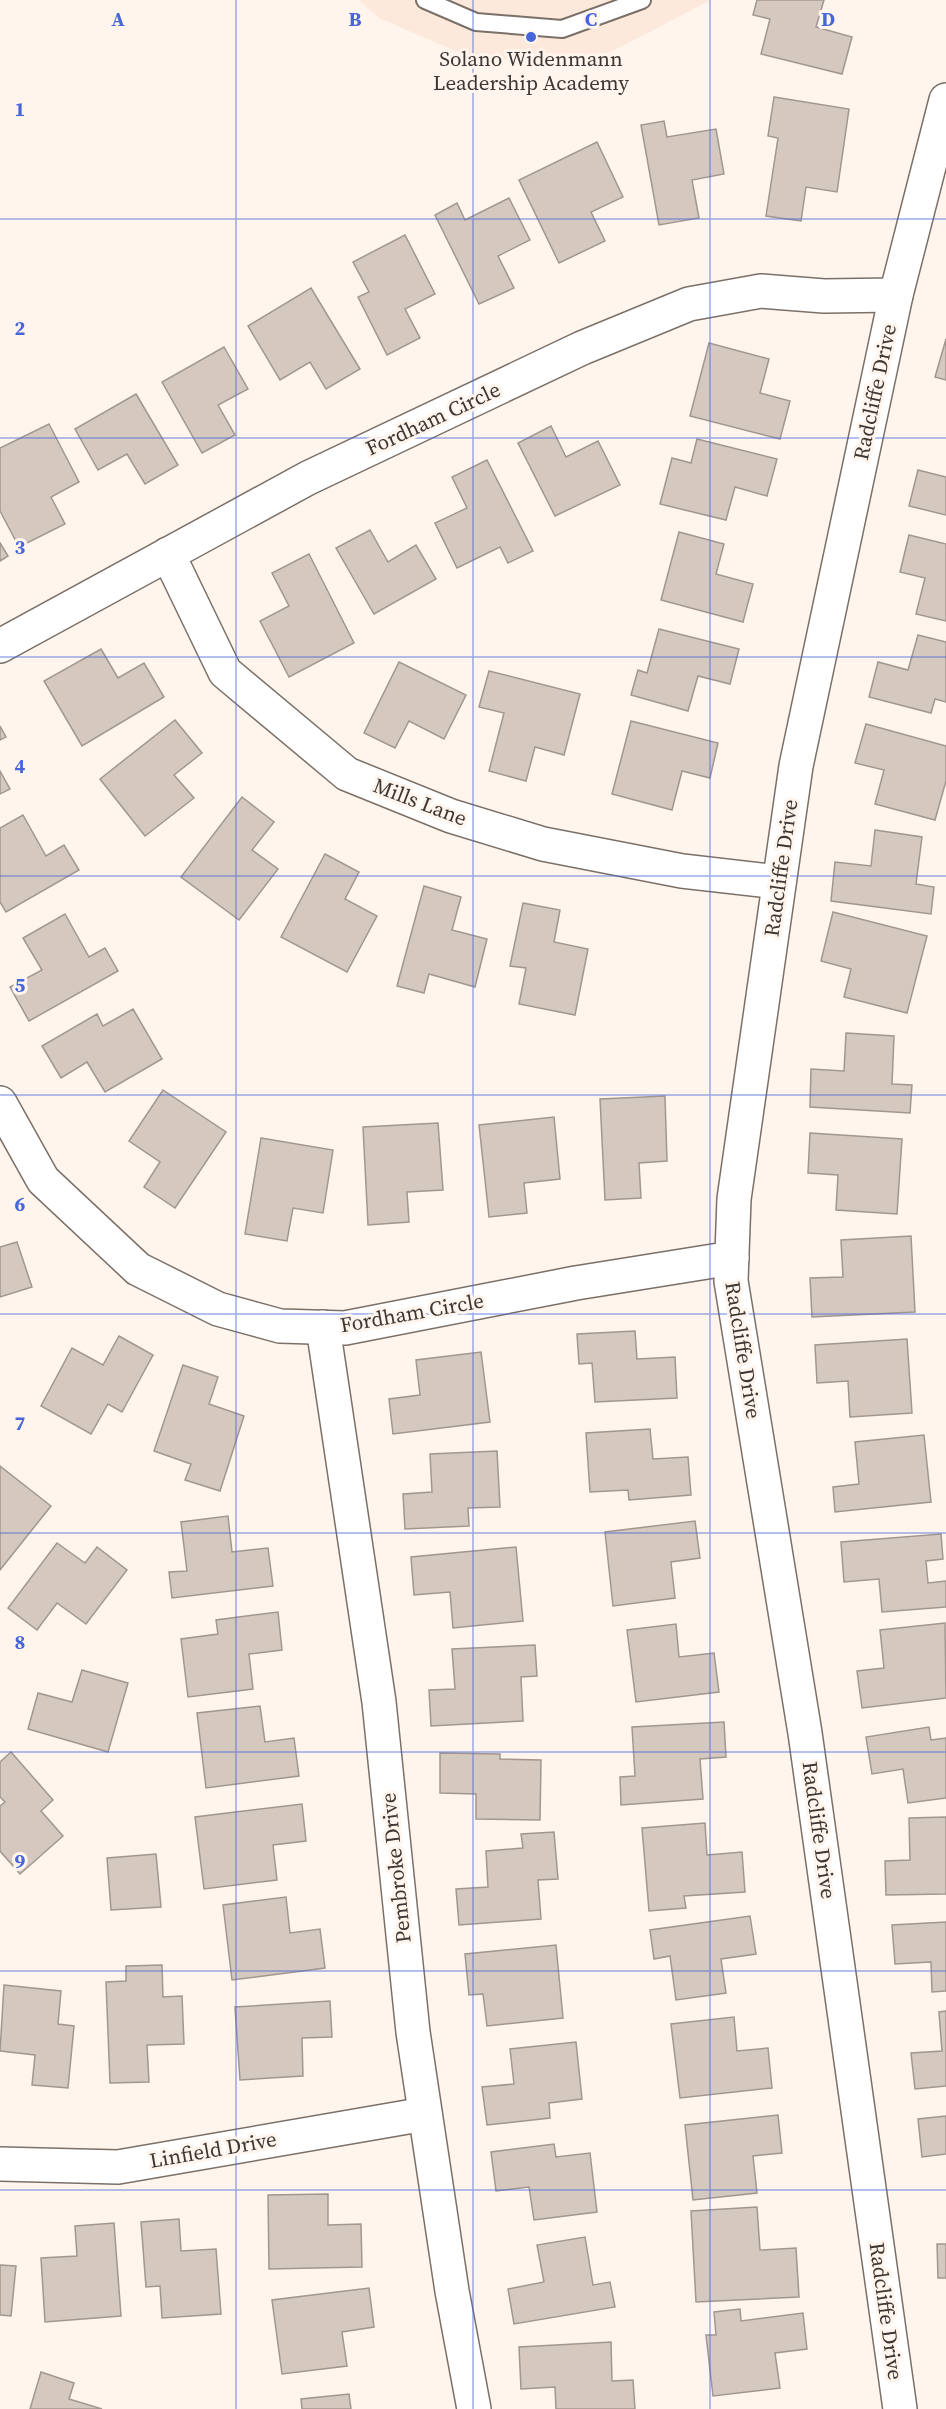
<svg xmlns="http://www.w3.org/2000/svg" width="946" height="2409" viewBox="0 0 946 2409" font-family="'Source Serif 4',serif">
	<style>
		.built { fill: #fce9db }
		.building { fill: #d4c8bf; stroke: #a2978f; stroke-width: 1.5 }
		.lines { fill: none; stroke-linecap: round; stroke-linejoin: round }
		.service-casing { stroke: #7b7068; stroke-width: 20 }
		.minor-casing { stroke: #7b7068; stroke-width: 36 }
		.service { stroke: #fff; stroke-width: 16 }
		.minor { stroke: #fff; stroke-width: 33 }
		.grid { fill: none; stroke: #4766d9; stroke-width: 1.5; stroke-opacity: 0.55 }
		.poi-dot { fill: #4766d9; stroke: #fff5ed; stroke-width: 2 }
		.labels { text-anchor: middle; stroke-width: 6; stroke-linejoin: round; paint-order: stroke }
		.poi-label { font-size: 21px; fill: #3c3734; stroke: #fff5ed }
		.street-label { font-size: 21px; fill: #3c3734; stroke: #fff5ed }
		.grid-label { font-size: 20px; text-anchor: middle; font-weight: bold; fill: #4766d9; stroke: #fff5ed; stroke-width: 6; stroke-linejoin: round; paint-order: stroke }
	</style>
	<rect width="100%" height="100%" fill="#fff5ed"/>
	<!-- built -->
	<polygon class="built" points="359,0 711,0 584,66 467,56 379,18"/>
	<!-- building -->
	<g class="building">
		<polygon points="757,0 824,0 816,27 852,37 842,74 761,54 770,19 753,15"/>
		<polygon points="774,97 849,109 837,192 806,187 801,221 766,216 778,138 768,136"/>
		<polygon points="664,121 667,137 716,129 724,174 692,180 699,218 659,225 641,125"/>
		<polygon points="597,142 623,197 591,212 605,241 559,263 519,180"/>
		<polygon points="509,198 530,240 498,256 514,288 479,304 435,215 457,203 465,220"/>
		<polygon points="405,235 435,294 405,309 420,338 387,355 358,297 369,292 353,262"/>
		<polygon points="311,288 360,369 326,389 310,362 280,380 248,326"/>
		<polygon points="946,339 946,380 935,377"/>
		<polygon points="709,343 769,359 760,393 790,401 780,439 690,416"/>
		<polygon points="224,347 248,389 218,405 235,435 202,453 162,382"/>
		<polygon points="136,394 178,465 145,484 127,454 98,470 75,429"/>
		<polygon points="49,424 79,482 51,497 65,524 19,547 0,511 0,448"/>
		<polygon points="551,426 566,457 598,441 620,485 555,516 518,443"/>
		<polygon points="697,439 777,459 767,496 735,487 726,520 660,504 672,458 691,463"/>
		<polygon points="487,460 533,551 508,563 500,547 457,568 435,523 467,508 452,477"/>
		<polygon points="918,470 946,477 946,515 909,506"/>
		<polygon points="370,530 388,562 416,545 436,579 374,614 336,548"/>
		<polygon points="679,532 724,544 716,574 753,584 743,622 661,600"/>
		<polygon points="909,535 946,544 946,621 916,614 925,578 900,572"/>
		<polygon points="0,543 8,556 0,561"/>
		<polygon points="309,554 354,643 289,677 260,621 289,606 272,573"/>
		<polygon points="659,629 739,649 730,684 698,676 688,711 631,695 638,670 647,673"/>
		<polygon points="918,635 946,642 946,702 935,699 931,713 869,697 878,662 908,670"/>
		<polygon points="101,649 118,678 144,663 164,697 82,746 44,681"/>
		<polygon points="399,662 466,695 444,739 409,721 395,748 364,733"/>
		<polygon points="489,671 580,694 564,755 535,747 526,781 489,771 504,713 479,707"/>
		<polygon points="175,720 202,753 174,775 194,798 145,836 100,779"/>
		<polygon points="631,721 718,743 710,778 682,771 672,810 612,794"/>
		<polygon points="866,724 946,746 946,781 935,820 875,804 884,770 855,763"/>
		<polygon points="0,726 6,737 0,740"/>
		<polygon points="0,771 10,789 0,794"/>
		<polygon points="242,797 274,822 252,850 278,869 239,920 181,877"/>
		<polygon points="23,815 46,856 64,845 79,870 6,912 0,902 0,828"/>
		<polygon points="875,830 922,837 916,884 934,887 931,914 831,901 835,862 871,866"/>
		<polygon points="325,854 359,872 345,899 377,916 347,972 281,937"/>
		<polygon points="424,886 461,897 452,930 487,939 475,987 429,974 424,993 397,986"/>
		<polygon points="523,903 560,910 554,942 588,949 575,1015 519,1004 526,968 510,966"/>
		<polygon points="833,912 927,936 907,1013 844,997 851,969 821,961"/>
		<polygon points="65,914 89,957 105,948 118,971 29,1021 10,987 42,970 23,938"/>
		<polygon points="133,1009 162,1059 105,1092 87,1062 61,1078 42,1046 97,1014 103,1026"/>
		<polygon points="846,1033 894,1036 892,1084 912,1085 910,1113 810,1107 811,1069 844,1071"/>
		<polygon points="163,1090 226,1132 175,1208 144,1187 160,1162 129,1141"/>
		<polygon points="665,1096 667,1161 639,1163 641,1198 605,1200 600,1099"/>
		<polygon points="554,1117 560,1179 524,1183 527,1213 489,1217 479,1125"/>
		<polygon points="438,1123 443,1190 407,1192 409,1222 368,1225 363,1127"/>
		<polygon points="810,1133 902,1139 897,1214 836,1210 838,1175 808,1173"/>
		<polygon points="261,1138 333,1150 323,1213 293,1208 287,1241 245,1234"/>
		<polygon points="911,1236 915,1312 812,1317 810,1278 843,1277 841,1240"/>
		<polygon points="17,1242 32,1287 0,1297 0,1247"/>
		<polygon points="635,1331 637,1359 675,1357 677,1398 595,1402 592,1363 579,1364 577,1334"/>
		<polygon points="119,1336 153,1355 122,1412 108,1404 91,1434 41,1406 72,1348 103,1365"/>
		<polygon points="907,1339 912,1413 850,1417 848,1381 817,1383 815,1345"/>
		<polygon points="481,1352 490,1422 393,1434 389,1399 420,1395 416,1360"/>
		<polygon points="183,1365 218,1377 209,1404 244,1416 220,1491 185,1480 191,1464 154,1451"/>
		<polygon points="650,1429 653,1459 688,1457 691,1495 629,1500 628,1490 590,1492 586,1433"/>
		<polygon points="924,1435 931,1502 835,1512 833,1487 859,1484 855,1442"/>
		<polygon points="497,1451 500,1507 468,1508 469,1526 405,1529 403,1494 432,1492 430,1454"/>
		<polygon points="0,1466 51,1506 0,1570"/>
		<polygon points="228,1516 232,1552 268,1548 273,1586 172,1598 169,1572 187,1571 181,1522"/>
		<polygon points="695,1521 700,1558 671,1562 675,1598 613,1606 605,1532"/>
		<polygon points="941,1534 943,1559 926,1561 928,1583 946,1581 946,1607 882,1612 879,1579 844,1582 841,1542"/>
		<polygon points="57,1543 85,1563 97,1547 127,1570 86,1624 57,1603 37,1630 8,1608"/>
		<polygon points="516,1547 523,1621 453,1628 450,1592 414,1595 411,1557"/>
		<polygon points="278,1612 282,1650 249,1654 253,1689 188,1697 181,1639 218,1634 216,1620"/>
		<polygon points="945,1623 946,1698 862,1708 857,1671 884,1668 880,1630"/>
		<polygon points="676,1624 679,1657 714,1653 719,1692 636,1702 627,1630"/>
		<polygon points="535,1645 537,1676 521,1677 523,1721 431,1726 429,1690 455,1689 452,1649"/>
		<polygon points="82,1670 128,1683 108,1752 28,1729 38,1693 72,1702"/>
		<polygon points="260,1706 265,1742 294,1738 299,1776 206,1788 197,1713"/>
		<polygon points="724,1722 726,1757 700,1759 703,1799 621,1805 620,1777 635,1776 632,1727"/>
		<polygon points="929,1727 931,1740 946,1738 946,1798 908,1803 903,1769 872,1774 866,1737"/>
		<polygon points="11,1752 53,1800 41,1811 63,1836 20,1874 0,1851 0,1806 5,1802 0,1797 0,1762"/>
		<polygon points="440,1753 500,1754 500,1759 541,1760 540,1820 476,1819 476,1794 440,1793"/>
		<polygon points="302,1804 306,1841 273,1845 277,1880 204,1889 195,1817"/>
		<polygon points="946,1817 946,1894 886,1895 885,1861 910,1860 909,1818"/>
		<polygon points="705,1823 707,1855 742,1852 745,1892 684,1896 686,1908 649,1911 642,1828"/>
		<polygon points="554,1832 558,1879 538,1880 541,1919 459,1925 456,1889 488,1887 486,1851 523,1848 521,1834"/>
		<polygon points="156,1854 161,1907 111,1910 107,1858"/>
		<polygon points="286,1897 290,1933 320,1929 325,1968 232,1980 223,1905"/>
		<polygon points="750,1916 756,1954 721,1959 726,1993 676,2000 670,1956 654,1959 650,1930"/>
		<polygon points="946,1922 946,1991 932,1992 931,1962 895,1964 892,1925"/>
		<polygon points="556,1945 563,2018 487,2026 483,1994 469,1995 465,1954"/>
		<polygon points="162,1965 163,1997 182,1996 184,2044 147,2045 149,2082 110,2083 106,1982 126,1981 126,1966"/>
		<polygon points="4,1985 61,1991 58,2024 74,2026 68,2088 32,2085 35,2055 0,2051"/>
		<polygon points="330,2001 332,2037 302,2038 303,2076 240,2080 235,2007"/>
		<polygon points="946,2011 946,2086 915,2089 911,2053 942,2051 939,2012"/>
		<polygon points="734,2017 737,2051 768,2048 772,2088 680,2098 671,2024"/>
		<polygon points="576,2042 582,2099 549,2103 550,2118 487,2125 482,2087 514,2084 510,2049"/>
		<polygon points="778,2115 782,2153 753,2156 757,2193 693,2200 685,2125"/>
		<polygon points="946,2116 946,2154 922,2157 918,2119"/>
		<polygon points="554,2144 556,2157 590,2153 597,2212 534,2220 529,2187 496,2191 491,2152"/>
		<polygon points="328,2194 328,2225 361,2224 362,2267 269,2269 268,2195"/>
		<polygon points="757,2207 760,2250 796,2248 799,2297 696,2302 691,2211"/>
		<polygon points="179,2219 181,2251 216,2249 221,2314 162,2318 160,2286 146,2287 141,2222"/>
		<polygon points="114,2223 121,2316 45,2322 41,2258 77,2256 75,2226"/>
		<polygon points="585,2237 593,2285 610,2282 615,2307 514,2324 508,2289 544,2282 537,2245"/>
		<polygon points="937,2244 946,2244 946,2278 938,2278"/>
		<polygon points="0,2265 16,2266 11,2316 0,2315"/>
		<polygon points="369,2288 374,2327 342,2332 347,2366 282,2374 272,2300"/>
		<polygon points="740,2309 741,2321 803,2313 807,2349 775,2353 780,2388 713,2396 706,2335 716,2335 714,2312"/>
		<polygon points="611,2342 612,2381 633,2380 635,2409 556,2409 555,2387 521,2389 519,2347"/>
		<polygon points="41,2372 74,2383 69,2399 102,2409 30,2409"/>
		<polygon points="349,2394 351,2409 302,2409 301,2399"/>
	</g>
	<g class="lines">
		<!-- service casing -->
		<g class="service-casing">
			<polyline id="service" points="425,0 476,22 562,29 642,0"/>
		</g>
		<!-- minor casing -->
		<g class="minor-casing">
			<g id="minor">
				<polyline points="168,554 225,672 347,774 451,816 543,844 682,871 779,882"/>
				<polyline points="0,646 308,478 582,348 689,304 761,291 824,296 896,295"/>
				<polyline points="0,1103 43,1180 138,1269 218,1309 280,1326 345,1328 576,1283 732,1258"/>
				<polyline points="323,1327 379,1702 413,2032 452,2291 474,2409"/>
				<polyline points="0,2164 118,2167 425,2114"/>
				<polyline points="900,2409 805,1733 731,1281 734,1199 796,766 896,295 946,100"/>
			</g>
		</g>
		<!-- service -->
		<use href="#service" class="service"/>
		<!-- minor -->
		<use href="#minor" class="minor"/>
	</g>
	<!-- grid -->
	<path class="grid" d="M236 0V2409M473 0V2409M710 0V2409M0 219H946M0 438H946M0 657H946M0 876H946M0 1095H946M0 1314H946M0 1533H946M0 1752H946M0 1971H946M0 2190H946"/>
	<!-- markers -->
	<circle class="poi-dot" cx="531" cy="37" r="6"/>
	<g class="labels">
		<!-- poi labels -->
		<g class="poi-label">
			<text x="531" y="66">Solano Widenmann<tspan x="531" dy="24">Leadership Academy</tspan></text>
		</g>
		<!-- street labels -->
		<g class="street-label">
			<text transform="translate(875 392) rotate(-78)" y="7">Radcliffe Drive</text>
			<text transform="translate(433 419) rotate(-25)" y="7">Fordham Circle</text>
			<text transform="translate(420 802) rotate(21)" y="7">Mills Lane</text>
			<text transform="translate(781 868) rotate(-82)" y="7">Radcliffe Drive</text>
			<text transform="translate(412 1313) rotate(-10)" y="7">Fordham Circle</text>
			<text transform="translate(743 1350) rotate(81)" y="7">Radcliffe Drive</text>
			<text transform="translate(819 1830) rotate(82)" y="7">Radcliffe Drive</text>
			<text transform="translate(396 1868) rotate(-96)" y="7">Pembroke Drive</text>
			<text transform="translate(213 2150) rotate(-10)" y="7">Linfield Drive</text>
			<text transform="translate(886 2311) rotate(82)" y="7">Radcliffe Drive</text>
		</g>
	</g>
	<g class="grid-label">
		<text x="118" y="26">A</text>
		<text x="355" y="26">B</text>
		<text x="591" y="26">C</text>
		<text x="828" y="26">D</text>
		<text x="20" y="116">1</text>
		<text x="20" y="335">2</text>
		<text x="20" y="554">3</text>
		<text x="20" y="773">4</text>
		<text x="20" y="992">5</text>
		<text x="20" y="1211">6</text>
		<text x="20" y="1430">7</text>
		<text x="20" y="1649">8</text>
		<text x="20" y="1868">9</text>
	</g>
</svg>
